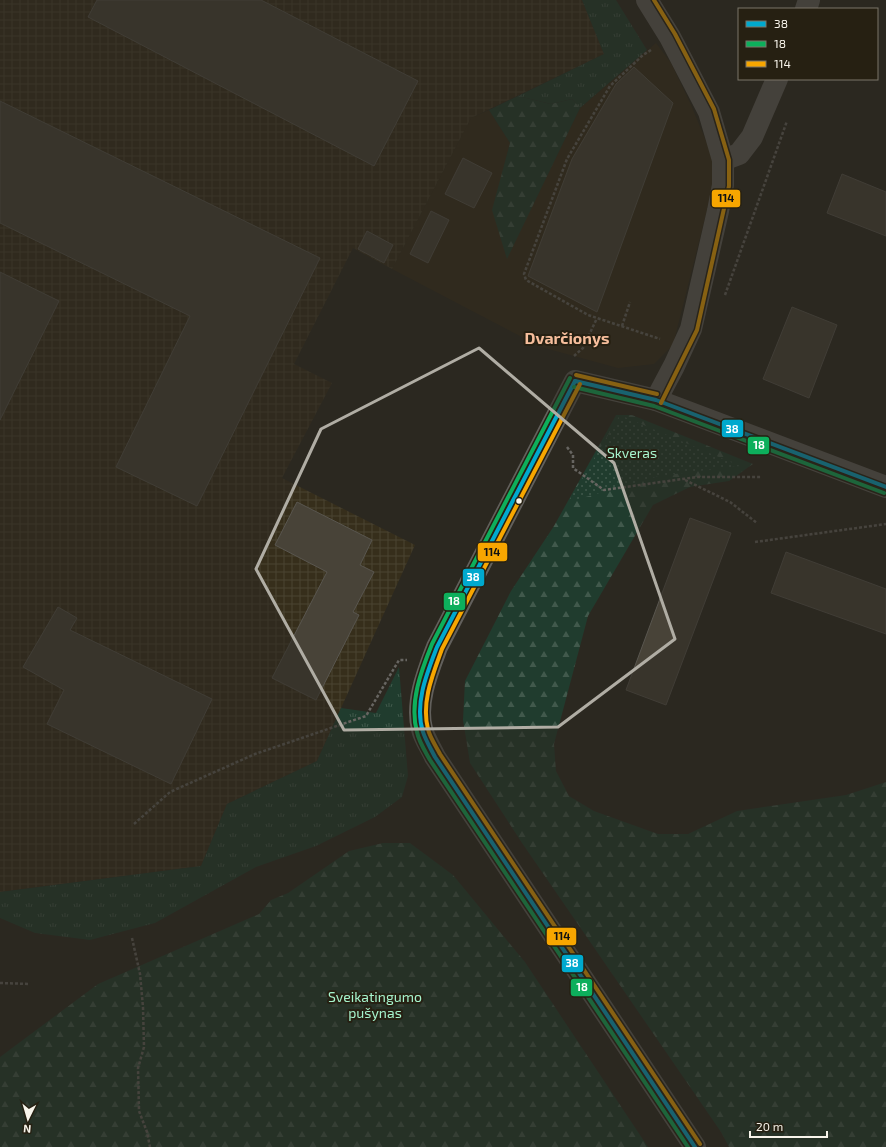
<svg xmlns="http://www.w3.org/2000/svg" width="886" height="1147" viewBox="0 0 886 1147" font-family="'Exo 2',sans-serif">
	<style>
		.built { fill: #362e1b }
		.industrial { fill: url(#industrial-grid) }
		.grass { fill: url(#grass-tufts) }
		.forest { fill: url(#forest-firs) }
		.park { fill: url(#park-dots) }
		.building { fill: #484338; stroke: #59564f }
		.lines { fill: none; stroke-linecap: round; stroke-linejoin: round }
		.path { stroke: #676561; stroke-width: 2.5; stroke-dasharray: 3 2; stroke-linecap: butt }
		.minor { stroke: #62605c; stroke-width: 22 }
		.bus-1-casing { stroke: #262012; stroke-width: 7 }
		.bus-2-casing { stroke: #262012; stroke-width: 7 }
		.bus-3-casing { stroke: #262012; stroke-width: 7 }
		.bus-1 { stroke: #00a9ce; stroke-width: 4 }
		.bus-2 { stroke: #0daf5c; stroke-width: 4 }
		.bus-3 { stroke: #f7a600; stroke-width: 4 }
		.marked { fill: none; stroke: #b0ada4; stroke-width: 3; stroke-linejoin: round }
		.bus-dot { fill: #f8f4eb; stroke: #262012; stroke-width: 1.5 }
		.labels { text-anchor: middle; stroke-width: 4; stroke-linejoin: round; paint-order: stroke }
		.park-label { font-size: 14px; fill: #a6f4cd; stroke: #262012 }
		.quarter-label { font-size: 16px; font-weight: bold; fill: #f7be9c; stroke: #262012 }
		.line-badge { stroke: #262012; stroke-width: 1.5 }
		.badge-label { font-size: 11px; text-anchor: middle; font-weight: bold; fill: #fff }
		.pale-badge-label { font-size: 11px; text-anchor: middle; font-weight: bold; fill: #111 }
	</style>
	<defs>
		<pattern id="industrial-grid" width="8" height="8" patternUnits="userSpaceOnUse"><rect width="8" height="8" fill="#362e1b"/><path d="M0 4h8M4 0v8" fill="none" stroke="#4a4331"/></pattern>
		<pattern id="grass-tufts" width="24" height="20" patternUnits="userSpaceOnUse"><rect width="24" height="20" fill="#203c2e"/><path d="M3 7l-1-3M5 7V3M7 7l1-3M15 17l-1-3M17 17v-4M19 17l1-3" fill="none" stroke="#41594c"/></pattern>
		<pattern id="forest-firs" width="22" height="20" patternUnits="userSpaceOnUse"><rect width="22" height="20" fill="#203c2e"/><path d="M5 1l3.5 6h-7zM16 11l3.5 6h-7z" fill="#41594c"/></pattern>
		<pattern id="park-dots" width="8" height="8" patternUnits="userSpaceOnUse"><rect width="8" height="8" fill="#203c2e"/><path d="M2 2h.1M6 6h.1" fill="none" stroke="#41594c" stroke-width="1.8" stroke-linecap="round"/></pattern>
	</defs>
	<rect width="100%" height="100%" fill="#2b2820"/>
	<!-- built -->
	<polygon class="built" points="656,43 671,63 691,105 713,158 714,182 673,345 654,364 618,368 541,347 392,269 471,118 489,110 510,143 493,210 507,258 580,108"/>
	<!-- industrial -->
	<polygon class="industrial" points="0,0 582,0 604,54 471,118 392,269 353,248 294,364 332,383 282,478 415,545 317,761 227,804 201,866 0,892"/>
	<!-- grass -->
	<g class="grass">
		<polygon points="582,0 616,0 647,50 580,108 572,99 551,104 518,96 604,54"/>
		<polygon points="399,667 408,776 402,797 375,817 316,846 256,867 155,923 90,940 35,933 0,918 0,892 201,866 227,804 317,761 341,708 376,713"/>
	</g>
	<!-- forest -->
	<g class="forest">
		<polygon points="518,96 551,104 572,99 580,108 507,259 492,210 510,143 489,110"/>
		<polygon points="616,415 632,415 753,464 729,481 690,487 653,505 588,616 554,744 556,771 569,796 594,811 658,834 688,834 737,811 846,795 886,782 886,1147 729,1147 721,1132 522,843 470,763 463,720 465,681 511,591 554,526"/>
		<polygon points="383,843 410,843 453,875 525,962 648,1147 0,1147 0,1057 98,984 259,914 271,900 288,893 349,851"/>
	</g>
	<!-- park -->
	<polygon class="park" points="620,415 740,466 659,476 568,502"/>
	<!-- building -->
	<g class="building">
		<polygon points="97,0 261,0 418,81 374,166 88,17"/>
		<polygon points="634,67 673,103 597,312 528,276 572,159 616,84"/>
		<polygon points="0,101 320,258 197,506 116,467 190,316 0,223"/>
		<polygon points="463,158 492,173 474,208 445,194"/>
		<polygon points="842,174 886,192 886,236 827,213"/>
		<polygon points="431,211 449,220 428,263 410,254"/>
		<polygon points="367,231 393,245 384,263 358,249"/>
		<polygon points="0,272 59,301 0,420"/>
		<polygon points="792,307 837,325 809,398 763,379"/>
		<polygon points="297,502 372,540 360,565 374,572 353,612 359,615 316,700 272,678 327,572 275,545"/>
		<polygon points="690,518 731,533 666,705 626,690"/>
		<polygon points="786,552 886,589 886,634 771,593"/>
		<polygon points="58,607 77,618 70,630 212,699 171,784 47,724 64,690 23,667"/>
	</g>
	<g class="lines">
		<!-- path -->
		<g class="path">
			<polyline points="651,50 643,55 610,86 567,159 524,274 526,280 588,315 660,339"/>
			<polyline points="725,295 787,121"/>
			<polyline points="622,326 630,302"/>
			<polyline points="574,356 583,348 597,318"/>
			<polyline points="567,447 573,455 573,468 604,490 697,477 762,477"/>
			<polyline points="685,480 730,502 757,523"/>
			<polyline points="755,542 886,524"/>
			<polyline points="134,824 170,792 255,754 366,716 399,660 407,660"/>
			<polyline points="132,938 140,974 143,1007 144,1047 138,1068 139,1111 147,1132 150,1147"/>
			<polyline points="0,983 30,984"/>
		</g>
		<!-- minor -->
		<g class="minor">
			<polyline points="647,0 670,37 709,112 723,160 723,185 718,211 691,329 674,366 656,400"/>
			<polyline points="806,9 809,0"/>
			<polyline points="723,160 739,154 752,137 777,79"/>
			<path d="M695 1147 435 757C431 748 424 738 422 729 415 702 428 671 437 647L575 381 656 400 886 487"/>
		</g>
		<!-- bus-1 casing -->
		<g class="bus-1-casing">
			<g id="bus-1">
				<path d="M575 381 437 647C427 673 414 704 423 732 426 741 431 749 435 757L695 1147"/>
				<polyline points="575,381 656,400 886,487"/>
			</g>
		</g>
		<!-- bus-2 casing -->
		<g class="bus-2-casing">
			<g id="bus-2">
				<path d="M570 378 432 644C421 671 409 703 417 732 419 742 425 751 430 760L688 1147"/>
				<polyline points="574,387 654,406 884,493"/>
			</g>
		</g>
		<!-- bus-3 casing -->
		<g class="bus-3-casing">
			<g id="bus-3">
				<polyline points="654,0 675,34 714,109 729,160 729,186 697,330 661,403"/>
				<polyline points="576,375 657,394"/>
				<path d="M580 384 442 649C433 674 421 702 428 729 430 738 436 746 440 754L700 1144"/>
			</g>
		</g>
		<!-- bus-1 -->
		<use href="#bus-1" class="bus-1"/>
		<!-- bus-2 -->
		<use href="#bus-2" class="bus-2"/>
		<!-- bus-3 -->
		<use href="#bus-3" class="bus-3"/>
	</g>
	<!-- marked area -->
	<path d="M0 0H886V1147H0ZM479 348 614 463 675 639 558 727 344 730 256 569 321 429Z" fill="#2b2820" fill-opacity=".55" fill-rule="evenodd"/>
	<path class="marked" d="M479 348 614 463 675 639 558 727 344 730 256 569 321 429Z"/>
	<!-- markers -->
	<circle class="bus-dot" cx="519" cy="501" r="3.5"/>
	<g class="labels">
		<!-- park labels -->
		<g class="park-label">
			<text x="632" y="458">Skveras</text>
			<text x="375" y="1002">Sveikatingumo<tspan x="375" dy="16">pušynas</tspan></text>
		</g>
		<!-- quarter labels -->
		<g class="quarter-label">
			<text x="567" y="344">Dvarčionys</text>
		</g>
	</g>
	<g class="line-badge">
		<rect x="711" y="189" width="30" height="19" rx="4" fill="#f7a600"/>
		<rect x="721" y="419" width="23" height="19" rx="4" fill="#00a9ce"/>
		<rect x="747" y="436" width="23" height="19" rx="4" fill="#0daf5c"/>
		<rect x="477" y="542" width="31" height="20" rx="4" fill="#f7a600"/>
		<rect x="462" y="568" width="23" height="19" rx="4" fill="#00a9ce"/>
		<rect x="443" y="592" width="23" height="19" rx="4" fill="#0daf5c"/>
		<rect x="546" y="927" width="31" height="19" rx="4" fill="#f7a600"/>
		<rect x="561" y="954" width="23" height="19" rx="4" fill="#00a9ce"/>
		<rect x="570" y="978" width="23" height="19" rx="4" fill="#0daf5c"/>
	</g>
	<g class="badge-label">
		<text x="732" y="433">38</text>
		<text x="759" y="449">18</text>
		<text x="473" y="581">38</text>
		<text x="454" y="605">18</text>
		<text x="572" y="967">38</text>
		<text x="582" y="991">18</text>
	</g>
	<g class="pale-badge-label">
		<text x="726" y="202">114</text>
		<text x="492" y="556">114</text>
		<text x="562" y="940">114</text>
	</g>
	<!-- legend -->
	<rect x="738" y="8" width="140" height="72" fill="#262012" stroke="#7a7569"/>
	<rect x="746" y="21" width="20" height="6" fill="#00a9ce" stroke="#7a7569"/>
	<text x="774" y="28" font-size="12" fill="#f8f4eb">38</text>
	<rect x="746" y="41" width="20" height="6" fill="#0daf5c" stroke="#7a7569"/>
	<text x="774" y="48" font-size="12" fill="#f8f4eb">18</text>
	<rect x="746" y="61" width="20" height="6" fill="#f7a600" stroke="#7a7569"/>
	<text x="774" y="68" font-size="12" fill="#f8f4eb">114</text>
	<!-- north arrow -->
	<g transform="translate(28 1119) rotate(185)" stroke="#262012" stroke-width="3" paint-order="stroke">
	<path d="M0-3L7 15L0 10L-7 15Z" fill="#f8f4eb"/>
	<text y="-6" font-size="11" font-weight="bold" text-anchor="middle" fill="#f8f4eb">N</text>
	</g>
	<!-- scale -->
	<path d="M750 1131v6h77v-6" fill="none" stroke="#f8f4eb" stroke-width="2"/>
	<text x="756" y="1131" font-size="12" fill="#f8f4eb" stroke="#262012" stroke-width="3" paint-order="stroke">20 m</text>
</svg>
